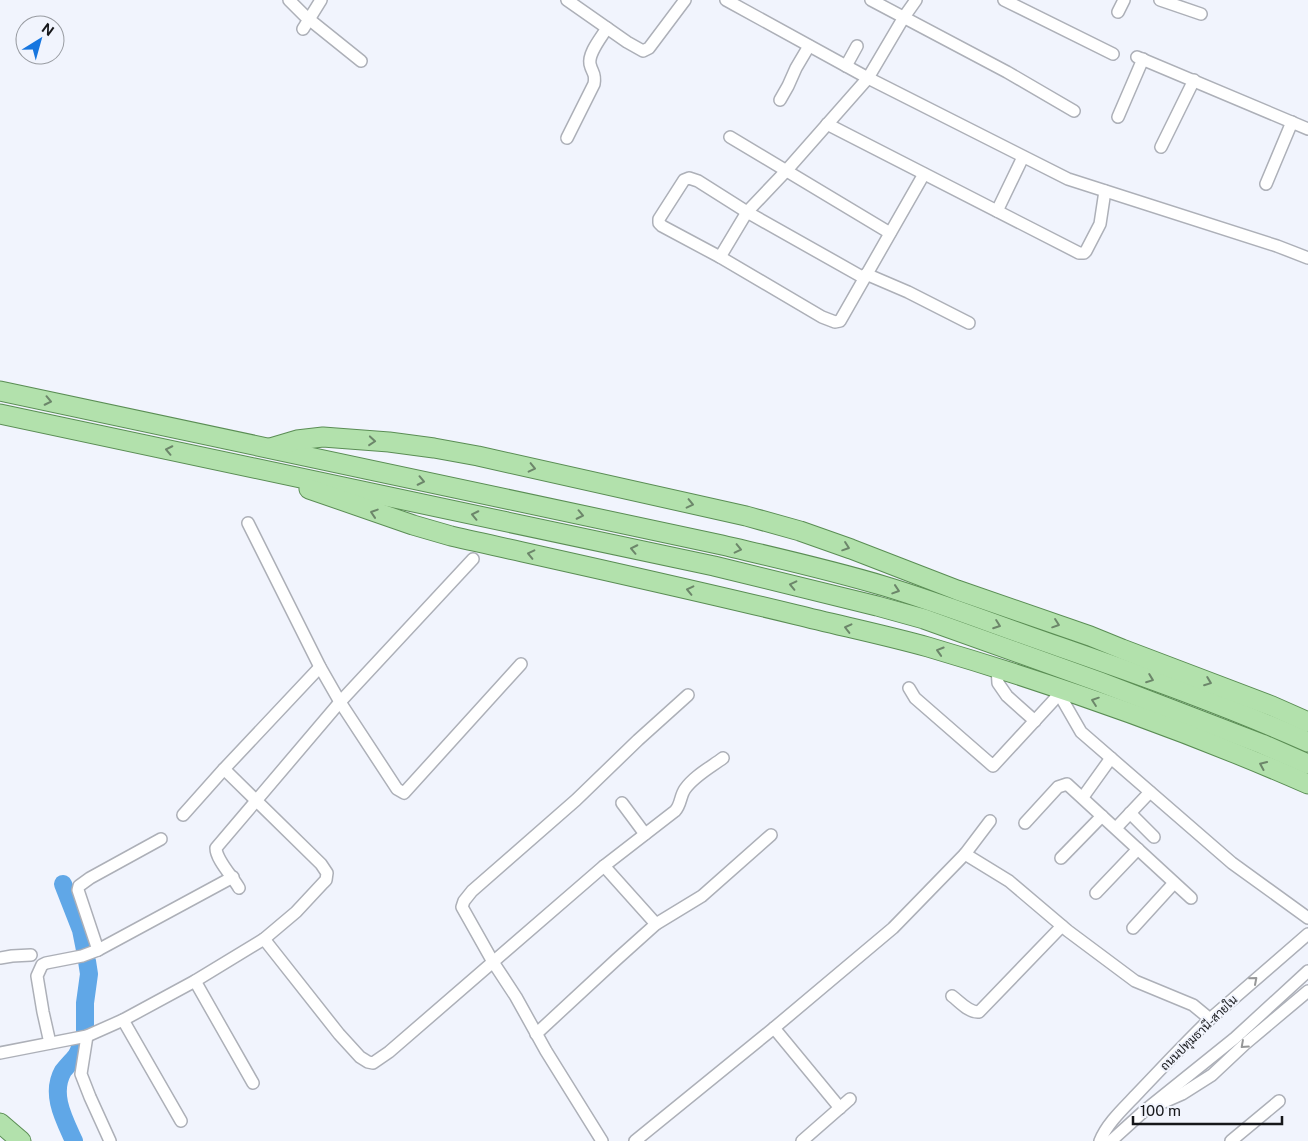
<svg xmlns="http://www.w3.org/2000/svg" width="1308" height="1141" viewBox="0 0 1308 1141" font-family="'Public Sans',Sarabun,sans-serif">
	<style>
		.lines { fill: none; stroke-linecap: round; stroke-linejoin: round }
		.river { stroke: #60a7e7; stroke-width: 18 }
		.minor-casing { stroke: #adb0b8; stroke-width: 14 }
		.primary-casing { stroke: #5a8d54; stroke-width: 21 }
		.minor { stroke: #fff; stroke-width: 11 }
		.primary { stroke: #b2e1ac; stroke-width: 19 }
		.oneway { stroke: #6c866a }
		.oneway2 { stroke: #969798 }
		.labels { text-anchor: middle; stroke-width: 4; stroke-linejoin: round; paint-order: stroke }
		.street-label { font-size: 12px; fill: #16171a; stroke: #f1f4fd }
	</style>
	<rect width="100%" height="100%" fill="#f1f4fd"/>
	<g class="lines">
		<!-- river -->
		<g class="river">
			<polyline points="63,884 81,930 85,950"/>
			<polyline points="85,1031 85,1003 89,974 87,961"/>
			<path d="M74 1141C64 1119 50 1094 63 1071 67 1066 72 1061 76 1056 79 1052 80 1047 82 1042"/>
		</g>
		<!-- minor casing -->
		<g class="minor-casing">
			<g id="minor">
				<polyline points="289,0 305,16 361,61"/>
				<polyline points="567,0 627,42 643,51 649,48 685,0"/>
				<polyline points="726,0 868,78 1068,179 1277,246 1308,258"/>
				<polyline points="871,0 1007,72 1074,111"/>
				<polyline points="1004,0 1113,54"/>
				<polyline points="1160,0 1201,14"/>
				<polyline points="1118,12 1124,0"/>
				<polyline points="303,29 321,0"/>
				<polyline points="1137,57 1308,129"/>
				<polyline points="846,66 857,46"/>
				<polyline points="780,100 788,86 796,68 809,46"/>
				<polyline points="1118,117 1143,59"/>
				<polyline points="827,124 1079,253 1084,253 1086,251 1100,224 1105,191"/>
				<polyline points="730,137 890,233"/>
				<path d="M567 138 594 84C596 73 592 73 590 64 588 53 601 38 607 28"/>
				<polyline points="1161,147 1194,80"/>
				<polyline points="1266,184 1292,122"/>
				<polyline points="997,211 1023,157"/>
				<polyline points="720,257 747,212 786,171 868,78 904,17 916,0"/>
				<polyline points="866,274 908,292 969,323"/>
				<polyline points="864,278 747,212 698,181 689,178 684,180 659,219 659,223 662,226 720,257 822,317 835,322 840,321 924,174"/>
				<polyline points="248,523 320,667 340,702 397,789 404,793 521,664"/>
				<polyline points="997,668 998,683 1007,696 1035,721"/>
				<polyline points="909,688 915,698 993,766 1053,701 1062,689"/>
				<polyline points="1062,689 1062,699 1081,732 1232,863 1308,918"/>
				<polyline points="1083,797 1111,758"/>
				<polyline points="622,803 645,834"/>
				<polyline points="1130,813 1154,837"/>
				<polyline points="183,815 224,769 320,667"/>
				<polyline points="1025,823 1058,787 1067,784 1191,898"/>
				<polyline points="1116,828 1150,792"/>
				<polyline points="965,854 1009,881 1068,931 1135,981 1193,1005 1210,1019"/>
				<polyline points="1061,858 1102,816"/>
				<polyline points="604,866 656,924"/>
				<path d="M239 888C233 877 216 860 216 848L340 702 473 559"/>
				<polyline points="1096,893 1138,849"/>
				<polyline points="1133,928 1174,883"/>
				<path d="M264 939 339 1034 360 1057 368 1062 373 1063 389 1052 604 866 675 811C681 805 680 796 685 789 694 776 711 767 723 758"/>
				<polyline points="98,950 78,890 79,886 90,878 161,839"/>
				<polyline points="0,958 12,956 31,955"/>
				<polyline points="195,981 253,1083"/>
				<path d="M952 996C960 1002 969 1013 979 1012L1062 926"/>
				<polyline points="123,1020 181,1121"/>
				<polyline points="774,1028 840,1108"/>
				<polyline points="536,1034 617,959 656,924 702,896 771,835"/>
				<polyline points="87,1036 81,1074 90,1097 110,1141"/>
				<polyline points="50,1043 43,1012 37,976 42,965 46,963 82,956 98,950 233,877"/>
				<polyline points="0,1053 87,1036 123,1020 195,981 264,939 296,912 323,883 326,880 327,873 321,864 224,769"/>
				<polyline points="1157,1105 1182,1094 1212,1075 1245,1044 1308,991"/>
				<polyline points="602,1141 546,1051 516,997 493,962 462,907 464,901 472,891 576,800 638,740 688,695"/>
				<polyline points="635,1141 774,1028 893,928 965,854 990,821"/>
				<polyline points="802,1141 850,1099"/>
				<path d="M1100 1141C1107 1123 1125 1107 1138 1093 1162 1068 1185 1043 1210 1019L1308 934"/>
				<polyline points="1111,1141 1143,1112 1235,1038 1308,971"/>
				<polyline points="1231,1141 1279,1101"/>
			</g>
		</g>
		<!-- primary casing -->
		<g class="primary-casing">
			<g id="primary">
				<path d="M0 391 722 545C777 558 831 570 884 586 944 604 1001 627 1060 647 1143 676 1227 706 1308 742"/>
				<polyline points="0,414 714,566 877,606 924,619 1100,682 1262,744 1308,764"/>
				<polyline points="270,448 297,440 323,437 389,442 434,448 478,456 746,516 800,531 851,549 957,590 1090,636 1122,649 1272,706 1308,722"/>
				<path d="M309 489 413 525 451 536C567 562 682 587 797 615 841 626 885 635 928 647 1057 685 1185 730 1308 784"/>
				<polyline points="0,1123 21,1141"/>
			</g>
		</g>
		<!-- minor -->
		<use href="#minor" class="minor"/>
		<!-- primary -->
		<use href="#primary" class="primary"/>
	</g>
	<!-- one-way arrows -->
	<defs><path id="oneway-chevron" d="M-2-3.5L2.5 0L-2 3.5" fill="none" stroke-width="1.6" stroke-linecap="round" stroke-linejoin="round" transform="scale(1.25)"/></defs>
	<g class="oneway">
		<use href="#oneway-chevron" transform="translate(48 401) rotate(12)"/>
		<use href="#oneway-chevron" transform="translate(372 441) rotate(5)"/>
		<use href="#oneway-chevron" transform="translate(169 450) rotate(-168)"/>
		<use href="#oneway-chevron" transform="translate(532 468) rotate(13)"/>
		<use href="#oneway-chevron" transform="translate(421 481) rotate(12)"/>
		<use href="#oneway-chevron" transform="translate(690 504) rotate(13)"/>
		<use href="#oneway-chevron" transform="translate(374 513) rotate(-162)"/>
		<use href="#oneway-chevron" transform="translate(475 515) rotate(-168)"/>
		<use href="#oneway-chevron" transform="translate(580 515) rotate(12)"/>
		<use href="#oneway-chevron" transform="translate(846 547) rotate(19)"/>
		<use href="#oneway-chevron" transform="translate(634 549) rotate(-168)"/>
		<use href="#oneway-chevron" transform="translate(738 549) rotate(13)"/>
		<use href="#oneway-chevron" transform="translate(531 554) rotate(-167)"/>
		<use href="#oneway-chevron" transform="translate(793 585) rotate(-167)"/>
		<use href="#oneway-chevron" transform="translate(690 590) rotate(-167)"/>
		<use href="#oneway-chevron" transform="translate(896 590) rotate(18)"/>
		<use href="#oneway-chevron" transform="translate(1056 624) rotate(19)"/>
		<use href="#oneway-chevron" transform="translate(997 625) rotate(20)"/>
		<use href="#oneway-chevron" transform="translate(848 628) rotate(-166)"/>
		<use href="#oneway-chevron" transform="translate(940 651) rotate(-163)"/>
		<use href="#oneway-chevron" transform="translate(1150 679) rotate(21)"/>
		<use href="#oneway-chevron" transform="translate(1208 682) rotate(21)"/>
		<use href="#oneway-chevron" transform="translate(1095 701) rotate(-161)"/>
		<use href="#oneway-chevron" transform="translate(1263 765) rotate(-156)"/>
	</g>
	<g class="oneway2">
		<use href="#oneway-chevron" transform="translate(1254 980) rotate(-41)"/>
		<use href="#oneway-chevron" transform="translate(1244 1045) rotate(138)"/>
	</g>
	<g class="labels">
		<!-- street labels -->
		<g class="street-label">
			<text transform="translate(1199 1033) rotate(-44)" y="4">ถนนปทุมธานี-สายใน</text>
		</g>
	</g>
	<!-- north arrow -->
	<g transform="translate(40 40) rotate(37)"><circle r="24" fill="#f1f4fd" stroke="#999ca2"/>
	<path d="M0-4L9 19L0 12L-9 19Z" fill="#1776df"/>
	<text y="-8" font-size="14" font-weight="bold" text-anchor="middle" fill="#16171a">N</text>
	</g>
	<!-- scale -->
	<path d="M1133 1116v8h149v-8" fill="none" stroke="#16171a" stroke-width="2.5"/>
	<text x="1140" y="1116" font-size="15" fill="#16171a" stroke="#f1f4fd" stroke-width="4" paint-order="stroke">100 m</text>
</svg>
